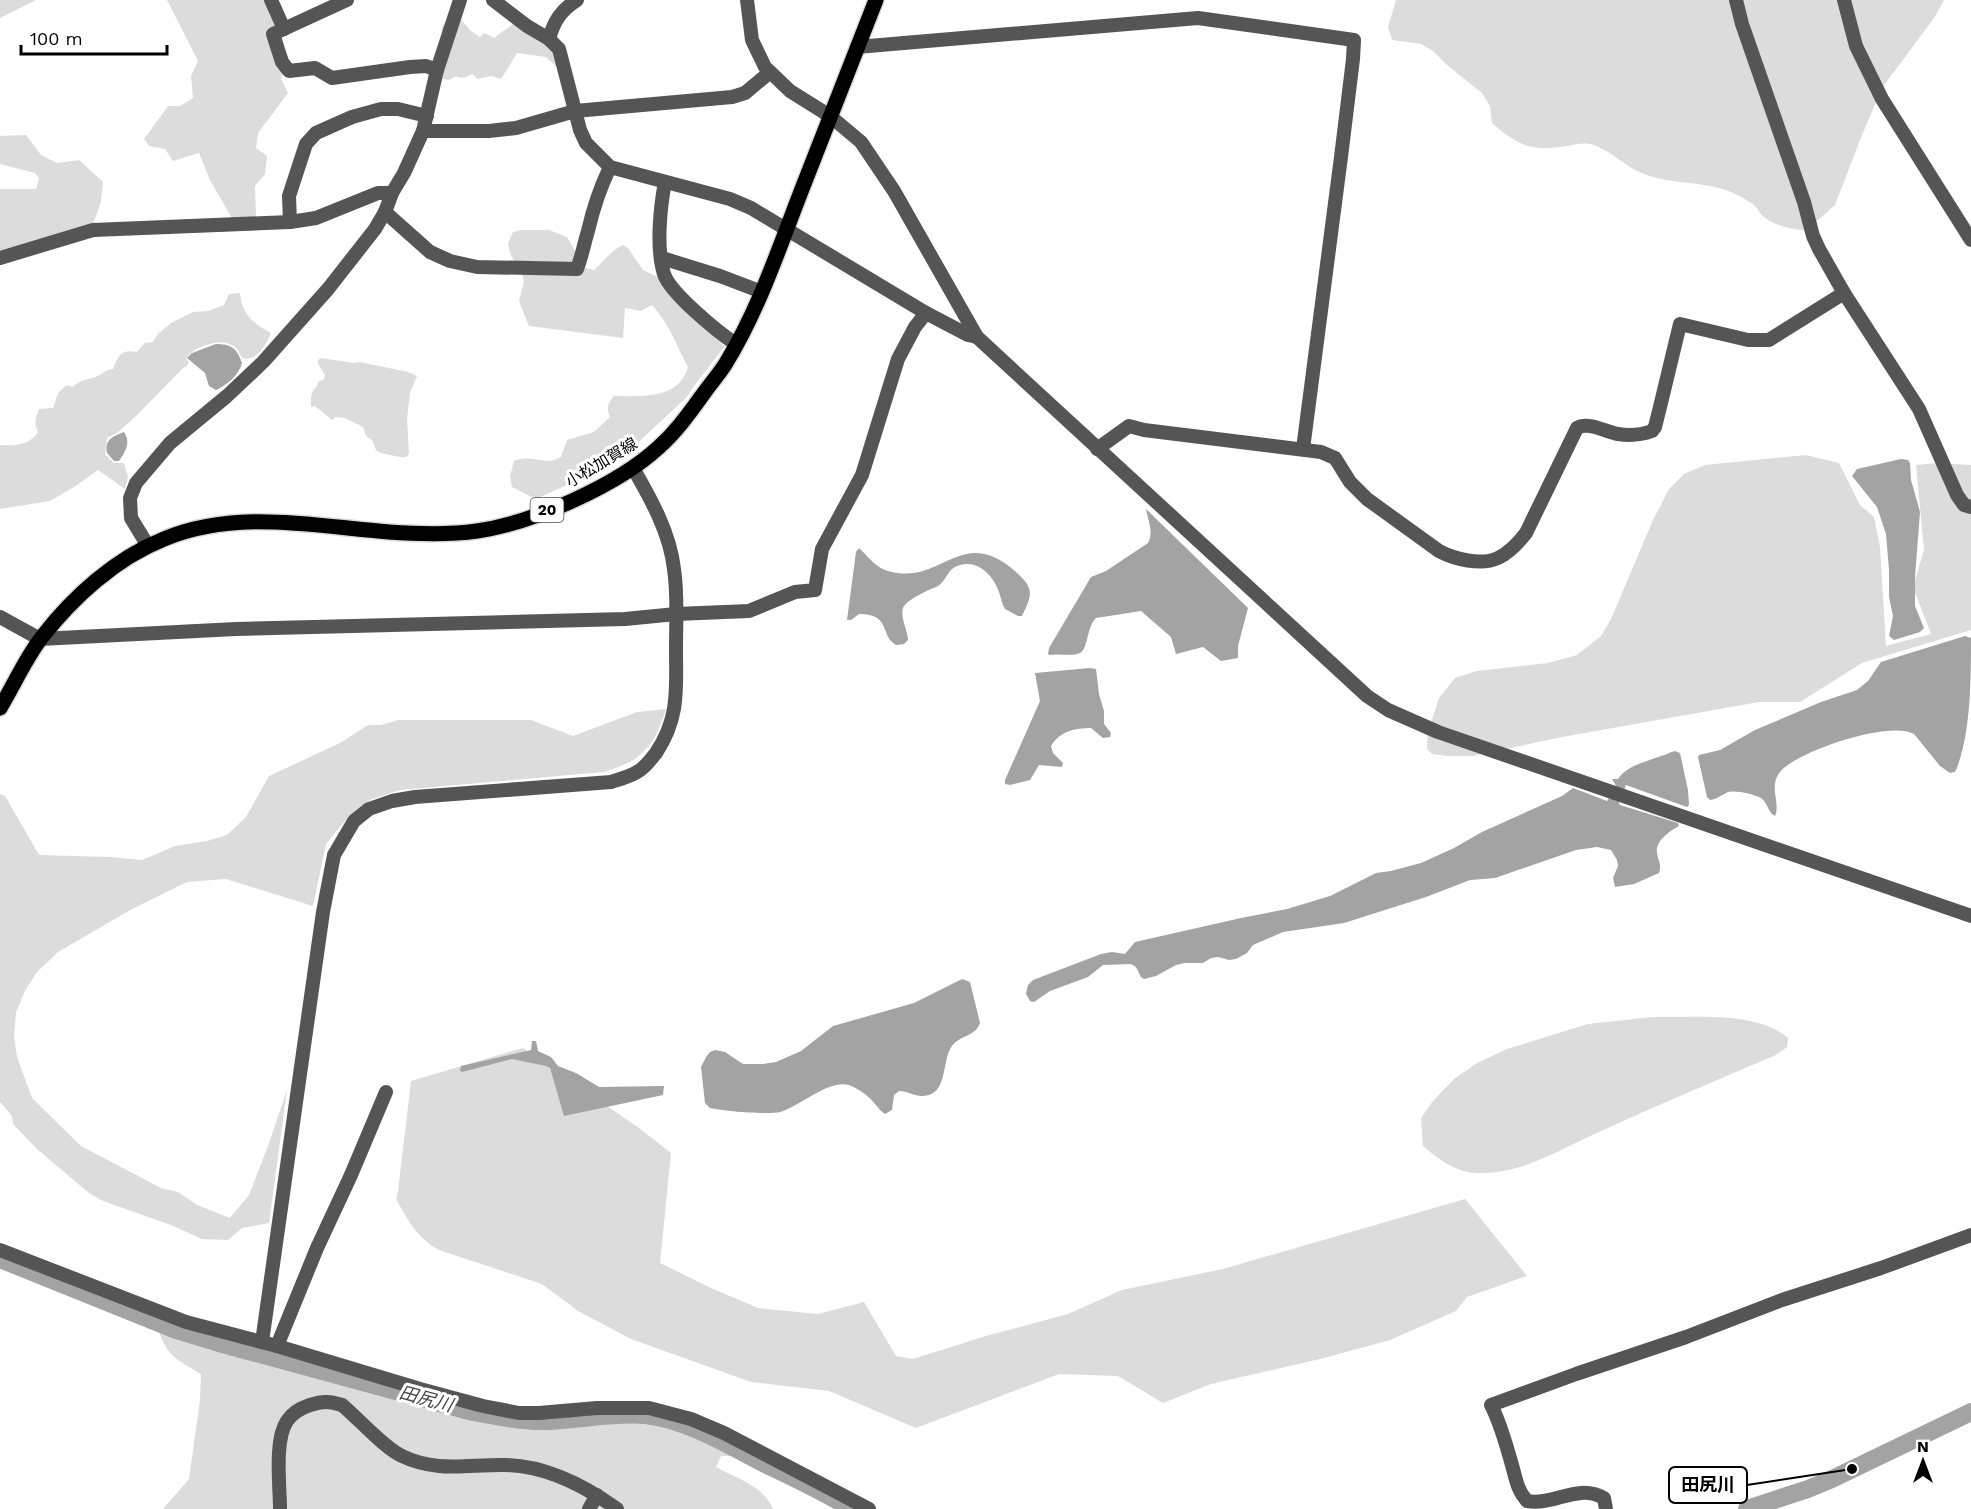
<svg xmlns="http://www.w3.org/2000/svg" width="1971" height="1509" viewBox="0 0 1971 1509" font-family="'Work Sans','Noto Sans JP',sans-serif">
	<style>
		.green { fill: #dcdcdc }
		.water { fill: #a3a3a3 }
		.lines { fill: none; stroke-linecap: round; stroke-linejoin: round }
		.river { stroke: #a3a3a3; stroke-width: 18 }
		.major-casing { stroke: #dbdbdb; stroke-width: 18 }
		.minor { stroke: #555; stroke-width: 14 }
		.major { stroke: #000; stroke-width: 15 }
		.labels { text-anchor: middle; stroke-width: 6; stroke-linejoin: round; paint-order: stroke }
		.shield { fill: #fff; stroke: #4c4c4c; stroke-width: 1.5 }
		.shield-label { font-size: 15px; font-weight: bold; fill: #000 }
		.street-label { font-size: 16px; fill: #000; stroke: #fff }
		.water-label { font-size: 18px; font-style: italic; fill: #444; stroke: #fff }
		.leader { fill: none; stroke: #000; stroke-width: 2 }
		.callout-dot { fill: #000; stroke: #fff; stroke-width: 2 }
		.callout { fill: #fff; stroke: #000; stroke-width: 2 }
		.callout-label { font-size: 18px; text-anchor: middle; font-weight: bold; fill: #000 }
	</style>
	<rect width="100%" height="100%" fill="#fff"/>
	<!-- green -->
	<g class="green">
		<polygon points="0,0 36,0 0,18"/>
		<polygon points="167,0 267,0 287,60 281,79 288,93 258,133 256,148 267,156 265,174 255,186 256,218 233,220 210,180 199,153 173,161 165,149 149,146 144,139 168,106 180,106 193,98 191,76 198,61"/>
		<path d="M1396 0H1944L1934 18 1882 88 1862 135 1835 205 1807 230C1793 230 1775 226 1764 217 1760 214 1758 209 1755 206 1750 202 1742 197 1735 194 1710 181 1677 185 1650 176 1628 170 1615 153 1594 145 1585 142 1577 144 1567 146 1533 152 1518 146 1492 123L1490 106 1482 93 1447 65 1433 51 1421 44 1392 40 1388 27Z"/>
		<path d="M458 16 471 31 480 37 484 33 495 38C501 31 509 29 514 22L555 50 558 68 546 57 517 53 501 79 491 76 478 79 472 74C466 78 462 79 456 76L449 80 442 79V27L447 20Z"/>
		<polygon points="26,135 41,155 57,163 79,160 103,182 101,202 93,224 0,253 0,189 36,189 39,178 35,173 0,164 0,136"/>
		<path d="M521 230H549L567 237 585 268 594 270C603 262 613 249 623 245L628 248 643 270 660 278 716 335 724 347 694 386 687 397 631 449 593 473 536 499 512 487 510 476 514 461C534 453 544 467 561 457L567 440 594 432 610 417C606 408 608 403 614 396 641 396 679 400 688 367 676 345 669 323 652 305L641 311 625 308 623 338 529 326 519 301 524 282 521 269 511 256 508 244 513 232Z"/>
		<path d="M240 293C242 315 253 323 271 333 265 346 257 362 242 358 238 351 237 346 229 344 218 339 192 347 186 359L189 362 187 366 183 368 137 415 117 433 107 438 105 454 114 463H124L128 477 125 489 98 470 74 487 50 501 0 509V445C13 446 31 445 38 432 33 422 36 418 39 409L53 408 58 393 67 385 73 387C80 379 89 380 98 376 103 373 106 370 113 369 118 356 121 349 137 352L145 343 153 342 158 334 171 323 193 312 208 311 224 305 229 294Z"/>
		<path d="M321 358 354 363 360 362 408 372 417 376 410 393 407 419 409 454 406 457H400L380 453 376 450 372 440 366 436 363 427 345 418 335 417 332 420 315 406 311 407C311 397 310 393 317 386L318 382 324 379 325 375 318 364V360Z"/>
		<polygon points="1806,455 1839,463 1860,505 1874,517 1880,547 1886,646 1931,634 1913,587 1924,550 1916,465 1938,463 1971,465 1971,630 1862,663 1800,702 1759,702 1562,737 1473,756 1447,756 1432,754 1427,749 1428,732 1439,698 1455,678 1477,671 1548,663 1577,655 1601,636 1611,619 1653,520 1669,489 1684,474 1705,465"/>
		<path d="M666 709C660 728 653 746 636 758 627 765 614 768 604 772L400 790 372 799 349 816 326 844 313 906 226 879 187 882 132 909 58 952 37 972 25 991 16 1012 14 1036 17 1057 32 1098 81 1146 161 1188 178 1192 197 1205 230 1218 249 1195 268 1146 287 1090 269 1223 242 1228 228 1240 202 1239 171 1225 103 1201 89 1193 37 1149 13 1124 12 1116 0 1102V794L5 796 39 855 110 857 142 860 175 846 207 841 227 835 246 817 269 776 340 743 368 725H381L398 720H531L573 736 637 712Z"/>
		<path d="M1652 1017C1693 1018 1756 1010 1788 1038L1787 1047 1776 1055C1717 1080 1658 1105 1599 1132 1560 1149 1523 1174 1479 1173 1456 1173 1440 1160 1423 1146L1421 1118 1433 1101 1455 1078 1477 1063 1507 1049 1588 1024Z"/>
		<path d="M523 1048 639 1128 671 1153 660 1263 711 1288 758 1308 818 1314 864 1302 896 1356 913 1359 986 1336 1068 1314 1122 1290 1223 1269 1465 1199 1527 1276 1467 1297 1456 1311 1390 1340 1324 1358 1211 1384 1163 1403 1118 1376 1059 1374 916 1428 829 1391 751 1382 631 1339 578 1311 542 1284 439 1250C418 1239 407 1219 396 1199L398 1191 411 1081Z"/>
		<path d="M155 1319 234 1344 460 1406 624 1412 659 1416 707 1430 781 1467 778 1477 737 1456H721L716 1467C737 1479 763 1485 773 1509H163L189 1479 200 1400 201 1374C170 1356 165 1353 155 1319Z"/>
	</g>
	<!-- water -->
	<g class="water">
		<path d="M216 344C231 344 237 348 242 363 239 375 227 385 216 390L209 386 205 373 187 358 192 353Z"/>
		<path d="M124 432C131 442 126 451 119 461H114L107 453C104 439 114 436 124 432Z"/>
		<polygon points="1901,459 1908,460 1910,463 1911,480 1920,512 1915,577 1915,606 1924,628 1920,632 1894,640 1889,636 1893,616 1889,597 1889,570 1886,534 1877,507 1852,476 1857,469"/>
		<path d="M1146 509 1248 608 1238 646V658L1221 661 1203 647 1176 654 1171 637 1141 611 1096 618C1087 626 1088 649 1080 653 1072 657 1059 653 1050 655L1048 654 1049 648 1091 577 1106 571 1148 543C1154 532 1148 521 1146 509Z"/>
		<path d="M859 548C870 558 876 569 892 572 943 584 962 524 1016 572 1035 589 1032 595 1022 616H1018L1005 609C1002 604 1001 598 999 592 993 574 976 558 957 566 948 569 946 581 938 586 929 590 907 599 903 608 900 618 908 631 908 640L904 644 896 645C879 635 892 614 859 614L851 620H847L856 552Z"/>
		<path d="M1965 636 1971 638C1971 678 1971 738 1955 772L1950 773 1940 766 1914 734C1890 720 1797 751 1780 772 1768 787 1781 802 1775 816 1768 813 1768 803 1761 798 1754 794 1736 790 1728 792 1721 795 1718 799 1710 800L1707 797 1698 757 1699 755 1720 750 1755 730 1821 702 1857 690 1868 681 1881 662Z"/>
		<path d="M1090 668 1096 669 1099 694 1104 711V724L1111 733 1110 737 1103 738 1091 728C1075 728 1060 731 1051 746L1053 753 1063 763 1062 767 1039 765 1030 780 1010 785 1005 784V780L1040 701 1035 673Z"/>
		<path d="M1675 751 1680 753 1688 790 1689 805 1687 807 1626 785 1619 803 1620 805 1678 823 1679 826C1670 831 1655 841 1657 853 1658 861 1662 864 1659 873L1634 884 1615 887 1613 878 1618 866 1617 860 1611 850 1597 847 1576 850 1495 878 1470 880 1426 897 1344 923 1283 932 1253 945 1247 953 1236 959 1229 960 1218 957 1211 958 1203 963H1185L1176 965 1156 976 1144 979 1141 977 1136 967 1131 964 1103 965 1088 977 1050 991 1034 1002 1030 1001 1026 994 1028 985 1033 980 1101 954 1112 952 1125 954 1135 942 1241 918 1287 909 1330 896 1376 873 1391 871 1421 863 1454 848 1482 832 1562 796 1573 788 1607 801 1616 786 1612 779H1618C1628 765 1645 762 1661 756 1666 755 1670 752 1675 751Z"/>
		<path d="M962 979 970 982 980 1023C975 1037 960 1035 952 1046 941 1060 949 1096 922 1096 914 1096 907 1091 899 1091L894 1095 892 1110 885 1114C880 1111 879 1108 875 1104 868 1095 859 1089 849 1085 829 1079 800 1106 780 1112 768 1115 723 1111 710 1108L705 1103 701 1067 706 1057 710 1052 715 1050 725 1052 743 1064H763L776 1062 801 1051 833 1026 914 1003Z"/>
		<polygon points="532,1041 536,1041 538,1051 551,1057 558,1066 576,1073 599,1087 662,1086 664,1086 663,1095 564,1116 550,1068 546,1066 512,1059 462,1072 460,1071 461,1066 531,1050"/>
	</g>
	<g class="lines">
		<!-- river -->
		<g class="river">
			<path d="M0 1259 176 1330 219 1343 473 1412C496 1416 517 1421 540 1421 575 1421 610 1412 645 1415 684 1419 725 1443 759 1461 790 1476 823 1491 852 1509"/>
			<polyline points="1747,1509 1808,1489 1832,1479 1971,1412"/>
		</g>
		<!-- major casing -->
		<g class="major-casing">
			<path id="major" d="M0 708C14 685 25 659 42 637 73 597 116 558 164 539 236 509 313 526 389 532 417 534 449 535 477 531 533 523 618 485 659 447 677 431 690 412 704 393 711 383 720 373 726 363 759 309 779 248 802 189 827 126 851 63 876 0"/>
		</g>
		<!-- minor -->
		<g class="minor">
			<polyline points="271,0 284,29"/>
			<polyline points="347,0 273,34 282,62 289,71 315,68 332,78 410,67 426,66 437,70"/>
			<polyline points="493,0 527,26 549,39 559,49 580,130 586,143 610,167 730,199 751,208 926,313 968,335 977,337"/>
			<polyline points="747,0 752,40 765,67 790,91 830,116 861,142 894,191 977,337 1367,696 1388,710 1438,732 1971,916"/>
			<polyline points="1736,0 1742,24 1804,202 1813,236 1819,249 1844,293 1919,409 1957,495 1964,505 1971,507"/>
			<polyline points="1844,0 1856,46 1882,99 1971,240"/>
			<path d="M549 39C554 21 561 10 577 0"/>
			<polyline points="857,47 1198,18 1354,40 1353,59 1341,157 1303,449"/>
			<polyline points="423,131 489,131 516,128 575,111 732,97 745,93 769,73"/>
			<path d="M665 182C660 208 656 249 664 274 670 293 719 333 736 344"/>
			<path d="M385 212 430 252 450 261 477 267 577 269C582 256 584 244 588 231 593 209 600 188 610 167"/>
			<polyline points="290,222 289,196 306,144 316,133 352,117 381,109 398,109 427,116"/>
			<polyline points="0,258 93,230 290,222 316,218 378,193 392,193"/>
			<polyline points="662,258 720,276 762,292"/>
			<path d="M1097 449 1129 426 1144 430 1321 452 1335 458 1350 482 1367 499 1439 551C1454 559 1481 566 1498 558 1509 553 1519 542 1526 533L1577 428C1588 421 1606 432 1618 434 1630 436 1641 435 1652 431L1655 427 1660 407 1680 324 1748 340H1769L1844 293"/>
			<polyline points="148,546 131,518 130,498 136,483 170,443 227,396 263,362 328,289 375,229 385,212 392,193 404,173 423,131 437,70 460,0"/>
			<polyline points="0,617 40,639 236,629 625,619 676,614 749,611 795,592 815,590 822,549 862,475 898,359 915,327 926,313"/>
			<polyline points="0,1250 186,1322 277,1346 420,1389 483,1406 519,1413 539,1413 597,1408 649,1408 691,1419 724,1433 869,1509"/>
			<path d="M262 1342 323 912 334 855 354 821 369 809 392 801 415 797 611 782C620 779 629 777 637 772 645 768 650 760 656 753 680 717 676 688 676 647 676 622 678 595 674 569 670 533 651 499 633 468"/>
			<polyline points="277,1346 317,1248 351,1175 386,1092"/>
			<path d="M280 1509C280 1486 274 1440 287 1421 292 1413 301 1408 310 1405 322 1401 330 1401 342 1405 358 1418 384 1448 402 1456 437 1473 469 1464 506 1465 547 1466 585 1486 617 1509"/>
			<polyline points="589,1509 597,1495"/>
			<path d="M1606 1509 1604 1498C1577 1483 1554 1506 1527 1501 1517 1490 1516 1479 1512 1465 1506 1445 1501 1424 1491 1405L1576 1374 1686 1337 1782 1300 1881 1268 1971 1235"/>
		</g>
		<!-- major -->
		<use href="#major" class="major"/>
	</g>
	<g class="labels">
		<!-- shield labels -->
		<rect class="shield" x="530.5" y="498" width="33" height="24" rx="4.5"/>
		<g class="shield-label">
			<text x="547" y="515">20</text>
		</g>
		<!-- street labels -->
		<g class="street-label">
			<text transform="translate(601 462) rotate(-31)" y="6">小松加賀線</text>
		</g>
		<!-- water labels -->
		<g class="water-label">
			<text transform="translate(426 1399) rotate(15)" y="6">田尻川</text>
		</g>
	</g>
	<!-- callouts -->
	<path class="leader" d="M1852 1469L1747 1485"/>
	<circle class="callout-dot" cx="1852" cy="1469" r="6"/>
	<rect class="callout" x="1669" y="1467" width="78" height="36" rx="6"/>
	<g class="callout-label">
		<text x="1708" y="1491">田尻川</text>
	</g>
	<!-- north arrow -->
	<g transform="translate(1923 1461)" stroke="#ffffff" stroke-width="4.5" paint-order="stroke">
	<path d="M0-4.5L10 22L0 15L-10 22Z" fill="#000000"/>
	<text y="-9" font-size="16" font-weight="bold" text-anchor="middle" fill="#000000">N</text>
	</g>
	<!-- scale -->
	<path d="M21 45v9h146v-9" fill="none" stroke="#000000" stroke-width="3"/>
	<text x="30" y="45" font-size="18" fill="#000000" stroke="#ffffff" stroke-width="4.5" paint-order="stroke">100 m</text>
</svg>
